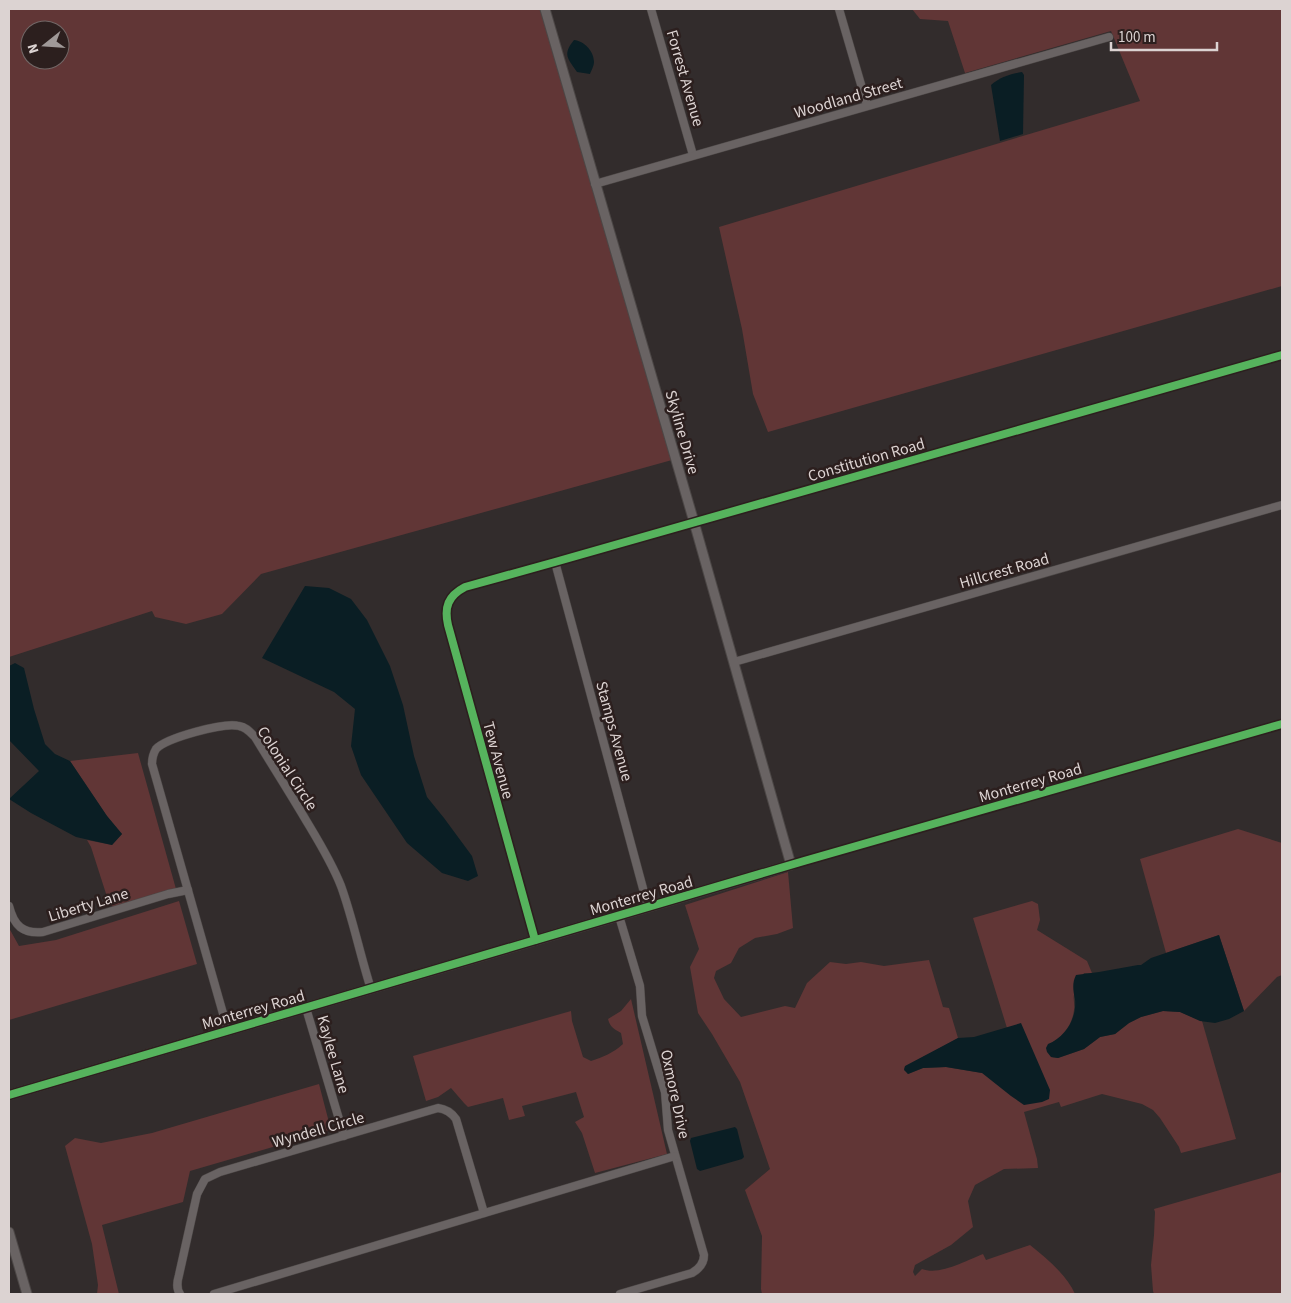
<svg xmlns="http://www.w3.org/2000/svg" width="1291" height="1303" viewBox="0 0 1291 1303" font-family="'Source Sans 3',sans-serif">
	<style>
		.green { fill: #613636; fill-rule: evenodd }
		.water { fill: #0a1e24 }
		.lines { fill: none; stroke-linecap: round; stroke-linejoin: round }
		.minor-casing { stroke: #4c4746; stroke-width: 9 }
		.tertiary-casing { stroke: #4c4746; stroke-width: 11 }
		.minor { stroke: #696363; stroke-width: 8 }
		.tertiary { stroke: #696363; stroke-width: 9 }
		.cycleway-casing { stroke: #2c1f1e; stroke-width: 11 }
		.cycleway { stroke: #56b35d; stroke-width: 8 }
		.labels { text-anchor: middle; stroke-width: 5; stroke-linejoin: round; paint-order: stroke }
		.street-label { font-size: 16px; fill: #dcd3d2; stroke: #2c1f1e }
	</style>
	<rect width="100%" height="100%" fill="#322c2c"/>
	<!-- green -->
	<g class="green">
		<path d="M9 9H540L672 460 261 574 222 614 186 624 155 617 152 611 9 657ZM30 30H60V60H30Z"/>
		<polygon points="912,9 1282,9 1282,286 768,432 753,394 742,329 719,227 1140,101 1111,31 965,73 948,21 920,19"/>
		<polygon points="138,753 176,889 113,907 109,903 91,847 87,840 112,845 122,834 107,816 70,761"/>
		<polygon points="1238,829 1282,843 1282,975 1277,977 1244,1011 1219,935 1166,953 1140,859"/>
		<path d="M788 872 793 928 777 934 755 938 739 948 731 963 716 971 714 978 724 999 741 1017 785 1006 795 1008 807 983 830 962 846 964 861 962 884 966 929 960 943 1007 949 1008 958 1038 904 1068 908 1074 923 1068 946 1067 982 1073 1021 1024 1007 1028 973 918 1032 901 1038 904 1040 920 1037 930 1087 961 1092 973H1084C1081 979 1074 988 1074 995 1073 1000 1075 1005 1074 1010 1072 1026 1063 1036 1050 1044L1051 1057 1058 1058 1084 1049 1100 1037 1115 1034 1129 1023 1141 1017 1163 1011 1180 1012 1202 1021 1236 1139 1181 1153 1179 1147 1160 1118 1153 1110 1142 1104 1102 1094 1061 1107 1059 1102 1024 1112 1037 1159 1038 1168 1004 1169 975 1185 968 1201 973 1227 951 1245 915 1265 913 1272 915 1276 922 1269C940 1276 967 1260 983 1254L986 1260 1030 1245C1046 1258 1067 1275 1075 1294H762L761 1289 762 1236 745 1190 770 1169 740 1082 712 1034 698 1013 690 967 699 949 685 905Z"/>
		<polygon points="179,901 197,964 9,1020 9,928 19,946 56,940"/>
		<path d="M631 999 667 1154 595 1173 582 1133 575 1122 584 1117 576 1092 522 1106 525 1116 509 1120 503 1098 468 1107 464 1103 451 1088 438 1097 426 1101 413 1056 571 1011 572 1021 583 1057 591 1061C603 1057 613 1053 623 1044L621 1033C614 1029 610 1027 608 1019L621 1011Z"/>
		<polygon points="319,1084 331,1130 190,1171 183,1202 102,1225 119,1294 97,1294 98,1285 92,1244 65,1146 75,1138 101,1143 152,1133"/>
		<polygon points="1282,1172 1282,1294 1154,1294 1153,1291 1151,1265 1154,1235 1155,1212 1154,1209"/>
	</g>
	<!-- water -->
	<g class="water">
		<path d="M574 40C584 41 594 51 594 62 594 66 591 71 590 74L577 72C568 58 562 55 574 40Z"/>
		<path d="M1022 72 1024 75 1023 134 1000 141 991 85C1000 77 1010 74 1022 72Z"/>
		<polygon points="305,586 329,588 351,599 367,620 390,666 403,705 414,756 427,797 444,818 472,856 478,876 468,881 442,873 407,843 361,775 351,746 355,709 334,692 262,658"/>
		<polygon points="15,663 24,668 34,709 45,744 55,754 70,761 107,816 122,834 112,845 76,837 31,813 9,799 39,771 9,740 9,666"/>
		<path d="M1219 935 1244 1011 1229 1019 1215 1023 1200 1021 1180 1012 1163 1011 1141 1017 1129 1023 1115 1034 1100 1037 1084 1049 1058 1058 1051 1057 1047 1052 1046 1048 1048 1044C1066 1037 1077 1018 1075 999 1073 990 1072 983 1076 975L1099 972 1138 965H1141L1151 958Z"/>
		<polygon points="1021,1023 1050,1090 1049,1099 1042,1102 1024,1105 1011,1096 982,1073 946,1067 923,1068 908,1074 904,1070 905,1066 958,1038 974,1037"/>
		<polygon points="735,1127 737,1129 744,1157 742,1159 700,1171 697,1169 690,1141 691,1138"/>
	</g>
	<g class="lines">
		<!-- minor casing -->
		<g class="minor-casing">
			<g id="minor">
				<polyline points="651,9 693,155"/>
				<polyline points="839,9 867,105"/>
				<polyline points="595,184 1109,37"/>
				<polyline points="555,562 648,907"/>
				<polyline points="734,662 1282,505"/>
				<polyline points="791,865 1282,724"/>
				<path d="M9 906C14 926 23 934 43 932L168 894 188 890"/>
				<path d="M619 916 640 986 642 1016 665 1092 668 1130 704 1255C704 1264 699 1269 692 1273L620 1294"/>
				<path d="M535 940 448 625C444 607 448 596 465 587L555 562 1282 355"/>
				<polyline points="306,1008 344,1136"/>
				<path d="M228 1031 152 764C152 759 153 754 156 749 166 738 224 722 239 726 246 727 250 732 255 737 272 765 290 793 307 822 319 842 332 863 341 886 353 919 360 955 371 989"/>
				<path d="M180 1294C176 1288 177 1282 179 1275L197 1194 205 1179 220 1172 438 1108C446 1109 451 1112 456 1119L484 1213"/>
				<polyline points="214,1294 675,1156"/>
			</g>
		</g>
		<!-- tertiary casing -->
		<g class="tertiary-casing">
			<g id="tertiary">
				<polyline points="9,1095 791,865 694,522 545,9"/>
				<polyline points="9,1232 27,1294"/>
			</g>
		</g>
		<!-- minor -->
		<use href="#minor" class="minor"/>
		<!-- tertiary -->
		<use href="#tertiary" class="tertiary"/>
		<!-- cycleway casing -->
		<g class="cycleway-casing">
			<g id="cycleway">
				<path d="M535 940 448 625C444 607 448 596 465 587L555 562 1282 355"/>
				<polyline points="9,1095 804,861 1282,724"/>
			</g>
		</g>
		<!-- cycleway -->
		<use href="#cycleway" class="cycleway"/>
	</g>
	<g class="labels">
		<!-- street labels -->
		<g class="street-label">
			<text transform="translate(686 78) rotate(74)" y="6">Forrest Avenue</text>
			<text transform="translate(848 97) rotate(-16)" y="6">Woodland Street</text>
			<text transform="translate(683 432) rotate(74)" y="6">Skyline Drive</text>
			<text transform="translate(866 459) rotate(-16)" y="6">Constitution Road</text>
			<text transform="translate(1004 570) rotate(-16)" y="6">Hillcrest Road</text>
			<text transform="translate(615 731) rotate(75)" y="6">Stamps Avenue</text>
			<text transform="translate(499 760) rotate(75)" y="6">Tew Avenue</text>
			<text transform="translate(288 768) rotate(57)" y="6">Colonial Circle</text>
			<text transform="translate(1030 782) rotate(-16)" y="6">Monterrey Road</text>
			<text transform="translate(641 895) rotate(-16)" y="6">Monterrey Road</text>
			<text transform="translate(88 904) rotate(-17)" y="6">Liberty Lane</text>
			<text transform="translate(253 1009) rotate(-16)" y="6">Monterrey Road</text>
			<text transform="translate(334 1054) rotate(74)" y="6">Kaylee Lane</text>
			<text transform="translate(676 1094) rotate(78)" y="6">Oxmore Drive</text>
			<text transform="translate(318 1129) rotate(-16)" y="6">Wyndell Circle</text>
		</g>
	</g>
	<!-- border -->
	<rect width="1291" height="1303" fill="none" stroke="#dcd3d2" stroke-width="20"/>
	<!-- north arrow -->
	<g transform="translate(45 45) rotate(253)"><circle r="24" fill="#2c1f1e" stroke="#726766"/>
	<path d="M0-4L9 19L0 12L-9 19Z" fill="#a09998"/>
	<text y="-8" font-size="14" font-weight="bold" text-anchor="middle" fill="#dcd3d2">N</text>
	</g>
	<!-- scale -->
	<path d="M1111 42v8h106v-8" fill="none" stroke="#dcd3d2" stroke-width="2.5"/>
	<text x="1118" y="42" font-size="15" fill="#dcd3d2" stroke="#2c1f1e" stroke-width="4" paint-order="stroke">100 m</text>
</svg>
